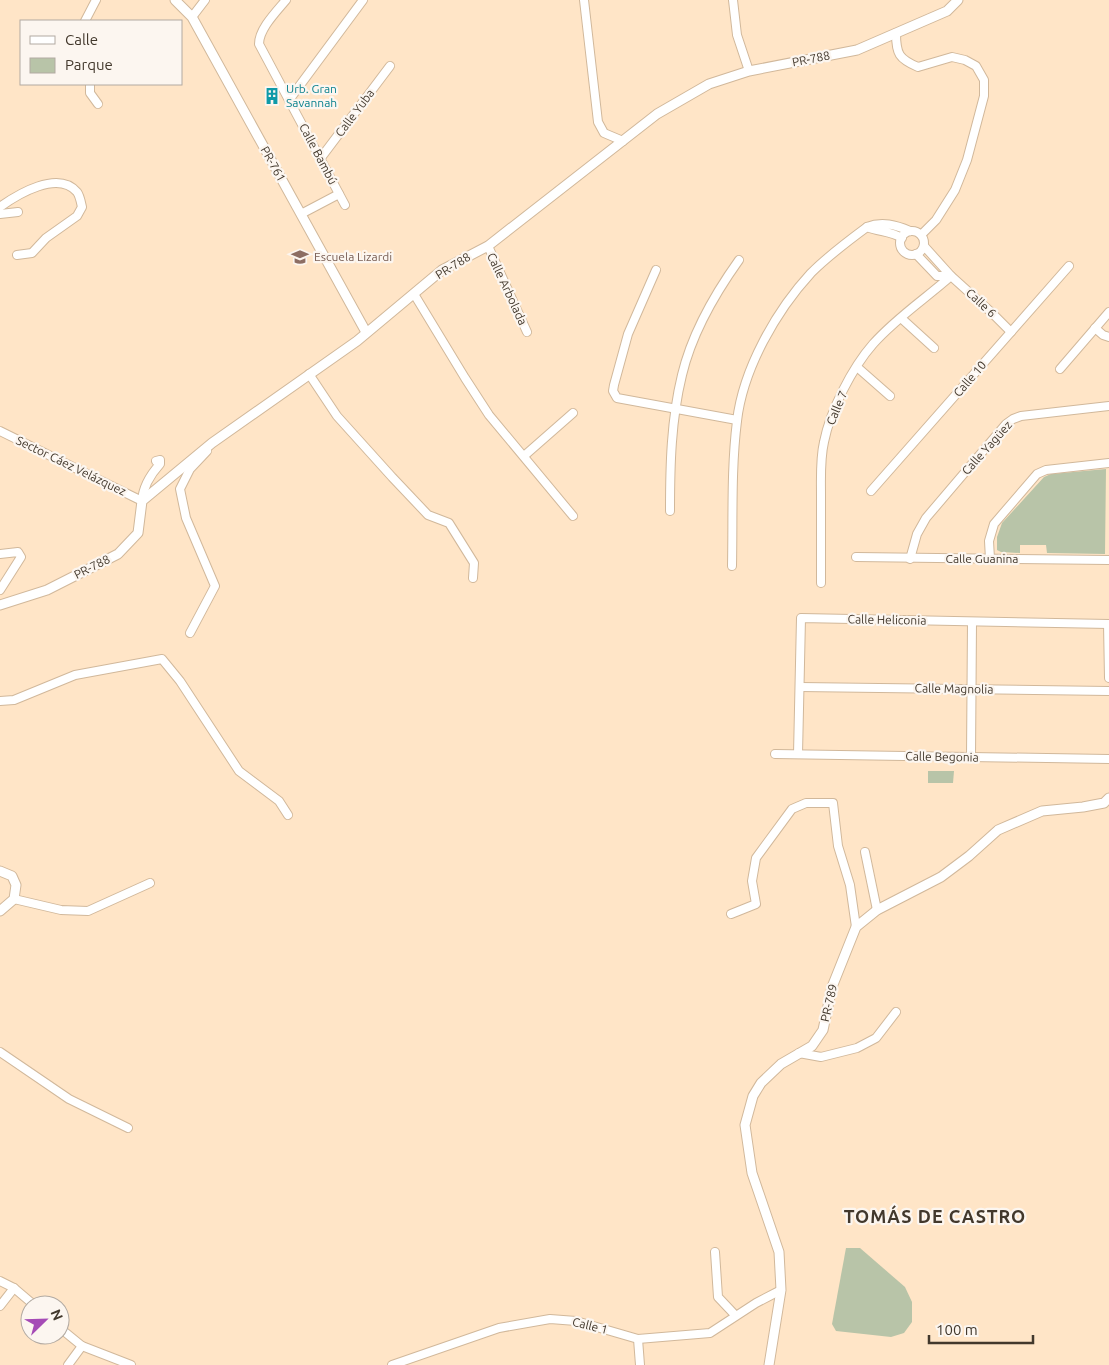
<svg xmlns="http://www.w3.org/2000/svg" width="1109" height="1365" viewBox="0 0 1109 1365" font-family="Ubuntu,sans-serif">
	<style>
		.green { fill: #b8c4a8 }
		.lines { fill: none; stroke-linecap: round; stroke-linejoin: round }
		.minor-casing { stroke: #d1b89b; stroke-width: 10 }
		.tertiary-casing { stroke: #d1b89b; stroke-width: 11 }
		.minor { stroke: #fff; stroke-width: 8 }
		.tertiary { stroke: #fff; stroke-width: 9 }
		.labels { text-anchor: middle; stroke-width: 4.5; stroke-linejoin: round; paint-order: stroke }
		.street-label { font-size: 12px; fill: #42382c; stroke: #fcf6f0 }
		.culture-label { font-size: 12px; fill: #0d838f; stroke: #fcf6f0; text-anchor: start }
		.education-label { font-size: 12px; fill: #785e54; stroke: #fcf6f0; text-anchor: start }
		.district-label { font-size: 18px; font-weight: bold; letter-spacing: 1px; fill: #42382c; stroke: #fcf6f0 }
	</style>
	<rect width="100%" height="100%" fill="#ffe5c7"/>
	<!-- green -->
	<g class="green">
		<polygon points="1106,469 1105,554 1047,553 1046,545 1020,545 1020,553 1001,552 997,550 997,537 1002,523 1044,477 1051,474"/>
		<polygon points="928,771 954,771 953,783 928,783"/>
		<polygon points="846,1248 860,1248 905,1287 912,1302 912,1322 904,1333 891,1337 836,1331 832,1324"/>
	</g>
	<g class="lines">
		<!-- minor casing -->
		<g class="minor-casing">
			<g id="minor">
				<path d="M286 0C276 12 259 29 259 44L345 205"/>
				<polyline points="584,0 598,122 604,133 623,141"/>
				<polyline points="733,0 737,35 749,71"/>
				<polyline points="192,17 205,0"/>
				<polyline points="85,21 96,0"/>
				<path d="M896 33C896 54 899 59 918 67L952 57 965 60 976 66 984 80V96L967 160 955 190 936 220 921 235"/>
				<polyline points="90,84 90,93 98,104"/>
				<polyline points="289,100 363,0"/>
				<polyline points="320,159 390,66"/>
				<path d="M0 207C18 194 58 170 77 192 80 196 81 203 82 207L77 216 46 238 32 253 17 255"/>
				<polyline points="0,214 18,212"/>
				<polyline points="301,214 339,194"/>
				<circle cx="912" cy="243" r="12"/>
				<path d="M902 238C890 231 879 232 867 227 882 221 896 225 910 231"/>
				<polyline points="488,246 527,332"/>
				<polyline points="916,254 937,276 951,276 924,246"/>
				<polyline points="656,270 628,334 614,385 613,391 617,398 737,420"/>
				<polyline points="414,294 465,378 489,415 573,516"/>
				<polyline points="901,318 934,348"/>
				<polyline points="1095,328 1103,335 1109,337"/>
				<polyline points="857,367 890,396"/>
				<polyline points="1060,369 1109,312"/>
				<polyline points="309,374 337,416 392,477 428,515 449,523 474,563 473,578"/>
				<path d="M0 431 142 501C143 486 150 475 160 464V460L156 461"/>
				<polyline points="524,456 573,413"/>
				<polyline points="871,491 1069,266"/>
				<path d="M670 511C670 466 671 420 682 375 692 333 714 295 739 260"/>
				<polyline points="0,554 18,552 21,557 0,590"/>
				<polyline points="856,557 1109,560"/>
				<polyline points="910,559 917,534 926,518 1006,424 1013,419 1021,416 1109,406"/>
				<polyline points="990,559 989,541 994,524 1037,474 1046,470 1109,463"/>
				<path d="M732 566C733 518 731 469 737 421 743 369 776 311 811 273 828 256 848 241 867 227"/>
				<path d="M821 583C821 554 821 524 821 495 821 478 820 459 824 442 830 411 852 368 873 344 896 318 925 299 951 276L992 313 1011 332"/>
				<polyline points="1108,624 1109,678"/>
				<polyline points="190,633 215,586 186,518 180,489 190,469 207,451"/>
				<polyline points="800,687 1109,691"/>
				<polyline points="0,701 14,700 75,675 162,659 180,681 239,771 279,801 288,815"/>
				<polyline points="775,754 1109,759"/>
				<polyline points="798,754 801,618 1109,624"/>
				<polyline points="971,757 972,622"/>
				<polyline points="865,852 877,910"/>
				<polyline points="14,899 61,910 88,911 150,883"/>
				<polyline points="731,914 756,904 752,881 756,858 792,809 806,803 833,803 838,846 850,885 856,927"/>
				<polyline points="0,1052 69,1099 128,1128"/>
				<polyline points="799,1053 821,1057 857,1048 876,1038 896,1012"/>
				<polyline points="715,1252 718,1297 735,1315"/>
				<polyline points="0,1281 14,1288 34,1305"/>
				<polyline points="0,1306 14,1288"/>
				<polyline points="60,1328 82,1346 131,1365"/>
				<polyline points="638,1339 640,1365"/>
				<polyline points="68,1365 82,1346"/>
				<polyline points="392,1365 499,1328 550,1319 576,1321 638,1339 710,1333 756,1303 781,1290"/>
			</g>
		</g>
		<!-- tertiary casing -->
		<g class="tertiary-casing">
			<g id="tertiary">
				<polyline points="175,0 192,17 366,332"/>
				<polyline points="0,605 47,590 118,554 138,533 142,501 212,443 357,341 442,270 488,246 657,114 709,84 749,71 857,50 947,11 958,0"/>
				<polyline points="0,871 12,876 16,885 14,899 0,911"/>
				<polyline points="769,1365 781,1290 779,1252 752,1173 745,1125 753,1096 761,1083 781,1064 812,1046 823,1030 832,987 856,927 877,910 941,877 969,856 998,830 1042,811 1083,807 1104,803 1109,798"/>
			</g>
		</g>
		<!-- minor -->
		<use href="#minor" class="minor"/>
		<!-- tertiary -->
		<use href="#tertiary" class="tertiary"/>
	</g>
	<!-- icons -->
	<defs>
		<g id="building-bare" transform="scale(1.35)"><path d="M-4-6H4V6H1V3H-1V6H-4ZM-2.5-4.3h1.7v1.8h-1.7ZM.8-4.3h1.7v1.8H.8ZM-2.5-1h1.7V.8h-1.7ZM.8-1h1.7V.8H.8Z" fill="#0f9aa8" stroke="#fcf6f0" stroke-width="2.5" paint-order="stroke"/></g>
		<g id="school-bare" transform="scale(1.35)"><path d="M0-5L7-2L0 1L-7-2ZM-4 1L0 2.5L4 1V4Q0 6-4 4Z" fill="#8d6e63" stroke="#fcf6f0" stroke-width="2.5" paint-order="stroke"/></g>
	</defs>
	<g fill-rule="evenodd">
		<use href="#building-bare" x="272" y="96"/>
		<use href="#school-bare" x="300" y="257"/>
	</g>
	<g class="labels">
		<!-- street labels -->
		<g class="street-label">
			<text transform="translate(811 59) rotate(-11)" y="4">PR-788</text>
			<text transform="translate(355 113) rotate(-53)" y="4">Calle Yuba</text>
			<text transform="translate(318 154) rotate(62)" y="4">Calle Bambú</text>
			<text transform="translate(273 164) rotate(61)" y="4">PR-761</text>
			<text transform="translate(453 266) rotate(-32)" y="4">PR-788</text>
			<text transform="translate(507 289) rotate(65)" y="4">Calle Arbolada</text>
			<text transform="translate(981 303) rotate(43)" y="4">Calle 6</text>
			<text transform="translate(970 379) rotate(-49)" y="4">Calle 10</text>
			<text transform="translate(837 408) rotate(-67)" y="4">Calle 7</text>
			<text transform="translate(987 448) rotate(-48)" y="4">Calle Yagüez</text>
			<text transform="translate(71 466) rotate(26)" y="4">Sector Cáez Velázquez</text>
			<text x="982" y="563">Calle Guanina</text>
			<text transform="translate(92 567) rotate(-27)" y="4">PR-788</text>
			<text transform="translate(887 620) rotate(1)" y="4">Calle Heliconia</text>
			<text transform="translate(954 689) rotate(1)" y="4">Calle Magnolia</text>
			<text transform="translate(942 757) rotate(1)" y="4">Calle Begonia</text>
			<text transform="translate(829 1003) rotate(-77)" y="4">PR-789</text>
			<text transform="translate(590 1326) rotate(14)" y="4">Calle 1</text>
		</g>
		<!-- culture labels -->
		<g class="culture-label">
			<text x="286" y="93">Urb. Gran<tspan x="286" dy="14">Savannah</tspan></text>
		</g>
		<!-- education labels -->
		<g class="education-label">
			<text x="314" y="261">Escuela Lizardi</text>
		</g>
		<!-- district labels -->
		<g class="district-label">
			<text x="935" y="1223">TOMÁS DE CASTRO</text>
		</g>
	</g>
	<!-- legend -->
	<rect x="20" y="20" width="162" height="65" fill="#fcf6f0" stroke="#b2aaa2"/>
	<rect x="30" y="36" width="25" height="8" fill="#ffffff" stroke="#b2aaa2"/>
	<text x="65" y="45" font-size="15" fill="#42382c">Calle</text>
	<rect x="30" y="58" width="25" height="15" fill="#b8c4a8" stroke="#b2aaa2"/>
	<text x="65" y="70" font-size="15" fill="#42382c">Parque</text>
	<!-- north arrow -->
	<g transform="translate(45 1320) rotate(67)"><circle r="24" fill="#fcf6f0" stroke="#b2aaa2"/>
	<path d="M0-4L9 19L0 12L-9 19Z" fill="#a54bb6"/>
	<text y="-8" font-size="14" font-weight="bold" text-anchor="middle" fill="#42382c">N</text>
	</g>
	<!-- scale -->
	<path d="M929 1335v8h104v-8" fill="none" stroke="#42382c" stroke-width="2.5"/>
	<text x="936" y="1335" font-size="15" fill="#42382c" stroke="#fcf6f0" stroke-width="4" paint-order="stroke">100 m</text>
</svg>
